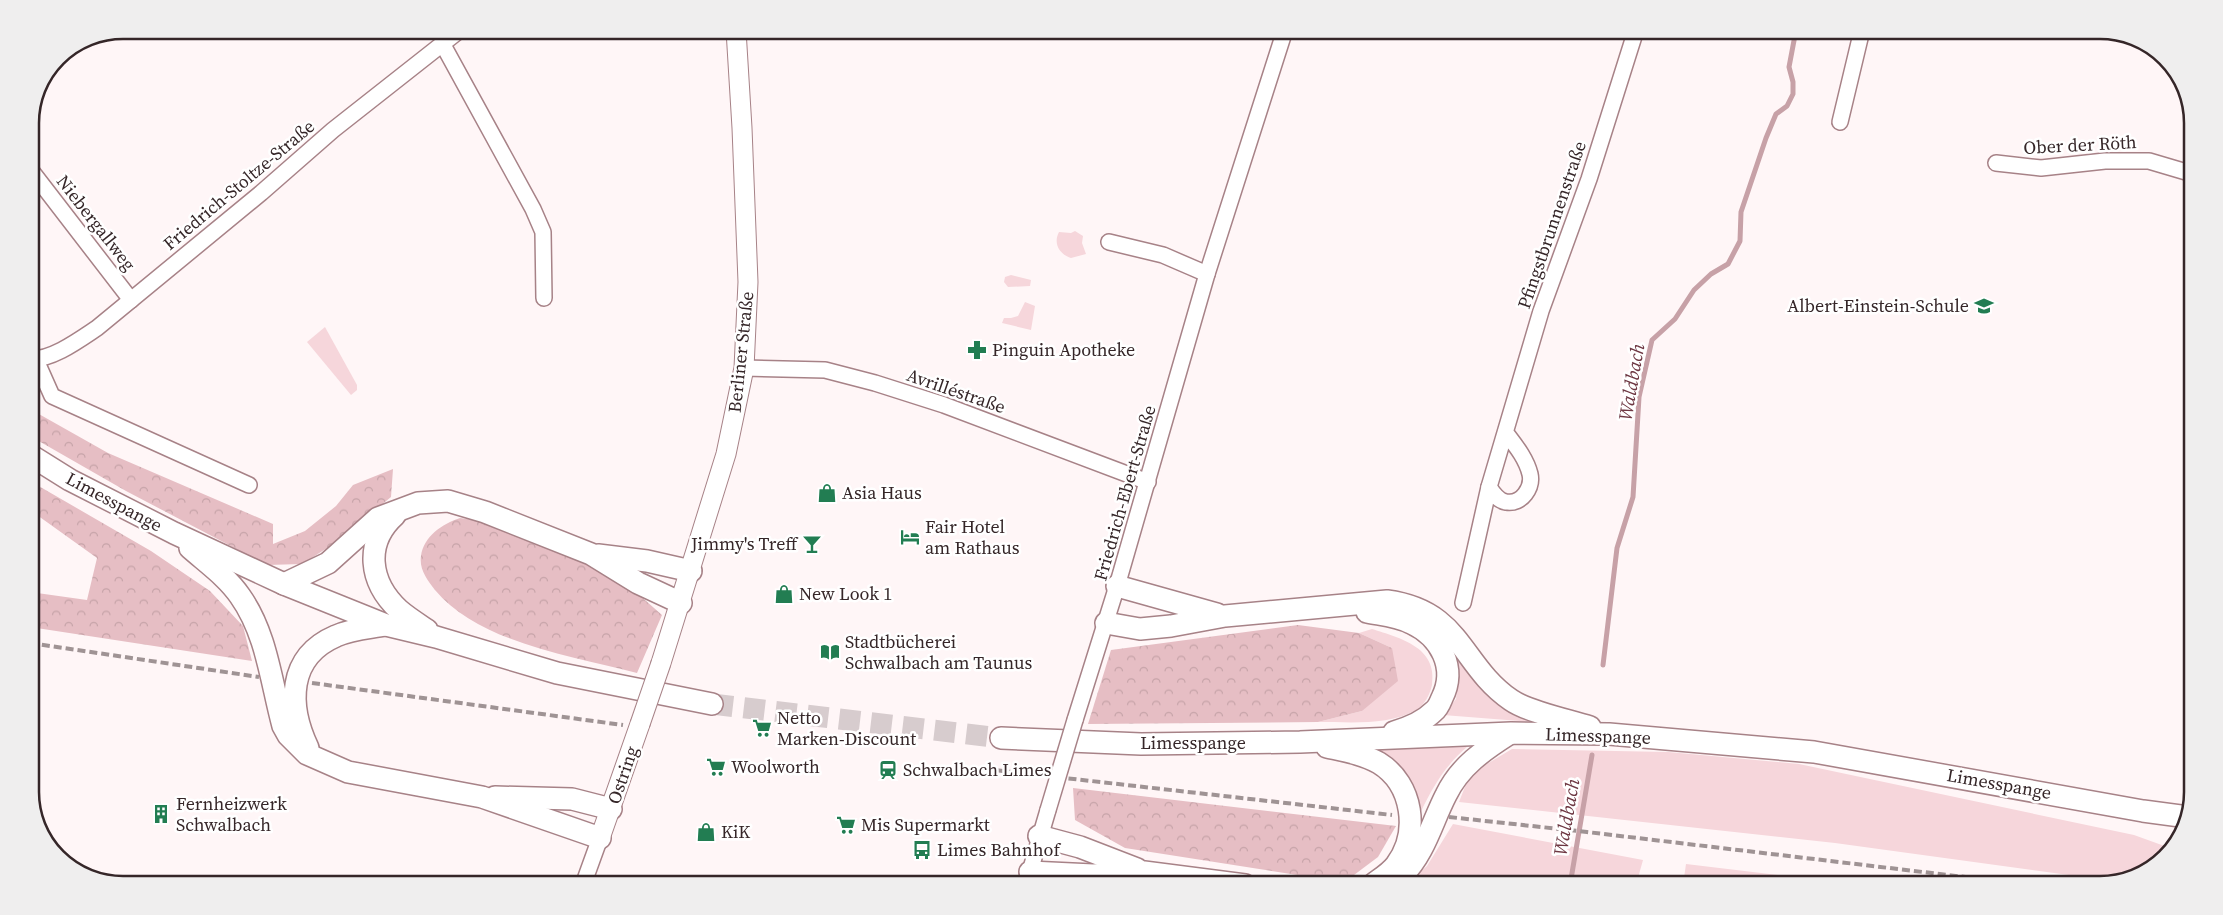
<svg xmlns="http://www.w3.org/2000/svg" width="2223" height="915" viewBox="0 0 2223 915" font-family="'Source Serif 4',serif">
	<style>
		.green { fill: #f6d6db }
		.forest { fill: url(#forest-crowns) }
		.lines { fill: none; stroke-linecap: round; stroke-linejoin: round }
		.stream { stroke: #c7a1a7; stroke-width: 5 }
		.secondary-tunnel { stroke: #d7ccce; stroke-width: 21; stroke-dasharray: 21 11; stroke-linecap: butt }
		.minor-casing { stroke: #a78287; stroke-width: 18 }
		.tertiary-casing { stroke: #a78287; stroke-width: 21 }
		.secondary-casing { stroke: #a78287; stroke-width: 24 }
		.minor { stroke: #fff; stroke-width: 15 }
		.tertiary { stroke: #fff; stroke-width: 19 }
		.secondary { stroke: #fff; stroke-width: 21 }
		.rail { stroke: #9f9394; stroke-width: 4; stroke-dasharray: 8 4; stroke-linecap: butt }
		.minor-bridge-casing { stroke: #a78287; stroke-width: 18; stroke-linecap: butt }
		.tertiary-bridge-casing { stroke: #a78287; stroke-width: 21; stroke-linecap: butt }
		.minor-bridge { stroke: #fff; stroke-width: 15 }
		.tertiary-bridge { stroke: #fff; stroke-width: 19 }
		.labels { text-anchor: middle; stroke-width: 5; stroke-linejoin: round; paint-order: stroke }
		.street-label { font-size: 18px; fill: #352628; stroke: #fff }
		.poi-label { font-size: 18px; fill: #352628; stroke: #fff; text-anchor: start }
		.water-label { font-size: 19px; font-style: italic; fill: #6e3843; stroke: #fff }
		.rim { fill: none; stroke: #352628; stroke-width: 2.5 }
	</style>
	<defs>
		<pattern id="forest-crowns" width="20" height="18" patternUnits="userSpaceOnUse" patternTransform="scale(1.25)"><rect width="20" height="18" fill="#e6bec4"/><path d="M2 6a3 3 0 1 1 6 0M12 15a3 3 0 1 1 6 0" fill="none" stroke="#c6a3a8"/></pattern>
	</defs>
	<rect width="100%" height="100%" fill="#fff6f7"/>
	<!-- green -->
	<g class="green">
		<path d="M1075 231 1083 236 1082 243 1086 254 1071 258C1059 254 1053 243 1059 232L1071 233Z"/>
		<polygon points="1011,275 1031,280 1030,286 1008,287 1004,282 1005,277"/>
		<polygon points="1025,302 1035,306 1031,330 1002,323 1004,318 1011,318 1018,316"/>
		<polygon points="325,327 357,385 357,390 351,395 307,342"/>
		<path d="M1372 629C1400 638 1438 647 1432 685 1430 694 1425 705 1416 710 1388 726 1350 722 1318 722L1362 711 1392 648 1359 633Z"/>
		<polygon points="1441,630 1465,665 1497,703 1532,722 1443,715 1456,699 1459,673"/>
		<path d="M1467 747C1442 768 1429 794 1416 822L1365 748Z"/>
		<polygon points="1512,749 1668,752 1799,764 2134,835 2170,848 2152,869 2113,881 1835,843 1459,802 1470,774"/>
		<polygon points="1453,824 1643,860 1636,885 1405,885 1427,866"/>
		<polygon points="1686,864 1862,885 1683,885"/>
	</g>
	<!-- forest -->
	<g class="forest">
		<polygon points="30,409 108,453 273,524 273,544 305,531 336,506 353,485 393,469 391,497 335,543 302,564 267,565 126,491 30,436"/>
		<polygon points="30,481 151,551 210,591 243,626 252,661 30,627 30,592 87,600 97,558 30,510"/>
		<path d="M460 518 502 524 554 546 629 586 662 615 637 673C572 656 479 643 435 590 427 580 419 569 421 556 424 536 442 524 460 518Z"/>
		<polygon points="1298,625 1359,633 1392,648 1398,681 1362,711 1318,722 1088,724 1111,650"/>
		<polygon points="1073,788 1396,826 1378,857 1350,878 1323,879 1125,848 1075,820"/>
	</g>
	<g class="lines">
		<!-- stream -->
		<g class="stream">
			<polyline points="1603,665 1617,548 1633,497 1639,397 1652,340 1675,319 1694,290 1711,274 1728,264 1740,241 1741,212 1766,138 1776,114 1787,106 1793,94 1793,82 1789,67 1796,30"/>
			<polyline points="1570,885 1592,755"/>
		</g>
		<!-- secondary-tunnel -->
		<polyline class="secondary-tunnel" points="712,704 1001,738"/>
		<!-- minor casing -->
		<g class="minor-casing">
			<g id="minor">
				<polyline points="442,43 533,209 543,232 544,298"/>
				<polyline points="1840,122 1862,30"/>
				<polyline points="1996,163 2041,168 2105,161 2149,161 2193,174"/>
				<polyline points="30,169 131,300"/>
				<polyline points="1109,242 1163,255 1207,274"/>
				<path d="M30 359C52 360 79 340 97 328L261 193 333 130 460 30"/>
				<polyline points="36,360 52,396 249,485"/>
				<polyline points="744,368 825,370 875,383 944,405 1148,482"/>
				<path d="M1506 433C1515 445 1526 458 1530 474 1533 487 1522 505 1506 502 1498 501 1493 493 1489 487L1541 311 1589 179 1636 30"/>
				<polyline points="1463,603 1489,487"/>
				<polyline points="1075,720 1117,586 1207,274 1285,30"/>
				<polyline points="583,885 600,838"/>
				<polyline points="1026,885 1048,810"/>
			</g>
		</g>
		<!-- tertiary casing -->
		<g class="tertiary-casing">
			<g id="tertiary">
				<polyline points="661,663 726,454 744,368 748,282 742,128 736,30"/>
				<polyline points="600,838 640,724"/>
			</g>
		</g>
		<!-- secondary casing -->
		<g class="secondary-casing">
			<g id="secondary">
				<polyline points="30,455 70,480 174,533 284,584 386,625 436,637 557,673 712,704"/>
				<path d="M395 515C364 543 369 582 399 610 407 617 418 624 427 630"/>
				<path d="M190 548C207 563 227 577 240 596 267 634 271 682 283 726L288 735 307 754 348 772 482 797 600 838"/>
				<polyline points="598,555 647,561 691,571"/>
				<polyline points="284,584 328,563 378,518 418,503 448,501 485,512 591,554 638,583 681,603"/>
				<polyline points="1117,586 1217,614"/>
				<path d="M1367 612C1382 615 1397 616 1411 623 1441 637 1457 668 1442 698 1440 703 1438 708 1434 711 1424 721 1408 728 1394 732"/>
				<path d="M1106 623 1140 629 1171 626 1225 616 1387 601C1462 611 1460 665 1511 700 1528 712 1568 720 1590 727"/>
				<polyline points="1001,738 1141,744 1300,742 1511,733 1609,734 1814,752 2143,811 2188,817"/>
				<path d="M1327 747C1345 751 1363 754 1379 763 1413 784 1420 833 1396 865 1390 873 1380 879 1372 885"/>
				<path d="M308 748C288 706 287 657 336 636 351 629 369 628 385 625"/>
				<polyline points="495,797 572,799 611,809"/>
				<polyline points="1039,836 1080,847 1137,869"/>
				<polyline points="1030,872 1093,875 1144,872 1245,885"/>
				<path d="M1402 876C1425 853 1432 822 1446 795 1460 766 1484 750 1509 734"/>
			</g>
		</g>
		<!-- minor -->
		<use href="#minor" class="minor"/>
		<!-- tertiary -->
		<use href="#tertiary" class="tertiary"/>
		<!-- secondary -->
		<use href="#secondary" class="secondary"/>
		<!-- rail -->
		<g class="rail">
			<polyline points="30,643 259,677"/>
			<polyline points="312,683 623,725"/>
			<polyline points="985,769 1392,815"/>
			<polyline points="1449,817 1587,832 2032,885"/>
		</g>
		<!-- minor-bridge casing -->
		<g class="minor-bridge-casing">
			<polyline id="minor-bridge" points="1048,810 1075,720"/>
		</g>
		<!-- tertiary-bridge casing -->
		<g class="tertiary-bridge-casing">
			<polyline id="tertiary-bridge" points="640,724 661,663"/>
		</g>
		<!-- minor-bridge -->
		<use href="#minor-bridge" class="minor-bridge"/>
		<!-- tertiary-bridge -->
		<use href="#tertiary-bridge" class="tertiary-bridge"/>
	</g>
	<!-- icons -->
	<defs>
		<g id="school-bare" transform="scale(1.5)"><path d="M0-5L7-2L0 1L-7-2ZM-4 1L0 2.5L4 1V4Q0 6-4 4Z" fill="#227d52" stroke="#fff" stroke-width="2.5" paint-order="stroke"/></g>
		<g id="pharmacy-bare" transform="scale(1.5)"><path d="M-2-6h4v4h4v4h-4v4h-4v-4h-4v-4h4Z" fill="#227d52" stroke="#fff" stroke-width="2.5" paint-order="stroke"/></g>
		<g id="shop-bare" transform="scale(1.5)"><path d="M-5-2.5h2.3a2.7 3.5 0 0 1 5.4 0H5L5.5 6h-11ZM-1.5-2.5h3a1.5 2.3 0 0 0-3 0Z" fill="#227d52" stroke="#fff" stroke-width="2.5" paint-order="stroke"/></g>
		<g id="hotel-bare" transform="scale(1.5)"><path d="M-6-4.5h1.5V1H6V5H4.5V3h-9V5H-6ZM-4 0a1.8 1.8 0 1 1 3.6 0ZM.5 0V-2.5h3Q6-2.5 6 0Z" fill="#227d52" stroke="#fff" stroke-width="2.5" paint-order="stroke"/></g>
		<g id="bar-bare" transform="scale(1.5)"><path d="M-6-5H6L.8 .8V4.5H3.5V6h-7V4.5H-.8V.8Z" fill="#227d52" stroke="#fff" stroke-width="2.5" paint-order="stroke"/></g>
		<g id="library-bare" transform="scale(1.5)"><path d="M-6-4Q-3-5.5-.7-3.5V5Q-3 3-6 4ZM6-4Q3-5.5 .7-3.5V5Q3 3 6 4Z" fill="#227d52" stroke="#fff" stroke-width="2.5" paint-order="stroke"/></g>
		<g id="supermarket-bare" transform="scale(1.5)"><path d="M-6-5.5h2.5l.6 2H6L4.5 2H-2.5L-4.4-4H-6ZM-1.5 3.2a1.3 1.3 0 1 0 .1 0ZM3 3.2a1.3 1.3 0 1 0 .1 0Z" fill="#227d52" stroke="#fff" stroke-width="2.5" paint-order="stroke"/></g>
		<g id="station-bare" transform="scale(1.5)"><path d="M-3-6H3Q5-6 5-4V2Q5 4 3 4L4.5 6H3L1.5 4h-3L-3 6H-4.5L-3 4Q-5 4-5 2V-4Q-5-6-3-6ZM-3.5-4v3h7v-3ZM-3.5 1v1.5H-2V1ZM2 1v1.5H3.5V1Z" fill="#227d52" stroke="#fff" stroke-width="2.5" paint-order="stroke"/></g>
		<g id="building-bare" transform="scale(1.5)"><path d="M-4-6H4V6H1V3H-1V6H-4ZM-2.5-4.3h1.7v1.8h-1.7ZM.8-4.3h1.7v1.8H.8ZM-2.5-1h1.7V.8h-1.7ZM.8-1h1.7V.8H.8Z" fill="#227d52" stroke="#fff" stroke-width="2.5" paint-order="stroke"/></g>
		<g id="bus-bare" transform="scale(1.5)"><path d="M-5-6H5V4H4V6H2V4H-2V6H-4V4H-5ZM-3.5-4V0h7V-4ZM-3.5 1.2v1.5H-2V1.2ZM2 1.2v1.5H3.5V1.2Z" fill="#227d52" stroke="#fff" stroke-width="2.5" paint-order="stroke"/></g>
	</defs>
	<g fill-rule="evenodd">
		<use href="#school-bare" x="1984" y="306"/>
		<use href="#pharmacy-bare" x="977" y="350"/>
		<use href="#shop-bare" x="827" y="493"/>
		<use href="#hotel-bare" x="910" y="537"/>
		<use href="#bar-bare" x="812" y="544"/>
		<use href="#shop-bare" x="784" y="594"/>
		<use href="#library-bare" x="830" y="652"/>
		<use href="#supermarket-bare" x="762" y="728"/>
		<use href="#supermarket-bare" x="716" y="767"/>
		<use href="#station-bare" x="888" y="770"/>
		<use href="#building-bare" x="161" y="814"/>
		<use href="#supermarket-bare" x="846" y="825"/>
		<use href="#shop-bare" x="706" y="832"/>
		<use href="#bus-bare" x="922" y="850"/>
	</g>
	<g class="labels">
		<!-- street labels -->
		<g class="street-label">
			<text transform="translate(2080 145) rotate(-3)" y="6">Ober der Röth</text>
			<text transform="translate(239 185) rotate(-40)" y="6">Friedrich-Stoltze-Straße</text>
			<text transform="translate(96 223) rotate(52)" y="6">Niebergallweg</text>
			<text transform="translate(1552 225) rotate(-71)" y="6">Pfingstbrunnenstraße</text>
			<text transform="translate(741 352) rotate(-84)" y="6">Berliner Straße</text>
			<text transform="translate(956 391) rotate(19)" y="6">Avrilléstraße</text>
			<text transform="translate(1125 493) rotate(-74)" y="6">Friedrich-Ebert-Straße</text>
			<text transform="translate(114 502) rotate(28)" y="6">Limesspange</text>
			<text transform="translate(1598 736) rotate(2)" y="6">Limesspange</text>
			<text x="1193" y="749">Limesspange</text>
			<text transform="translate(623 775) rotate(-71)" y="6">Ostring</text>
			<text transform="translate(1999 784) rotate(10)" y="6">Limesspange</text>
		</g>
		<!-- poi labels -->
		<g class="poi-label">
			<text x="1969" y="312" text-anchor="end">Albert-Einstein-Schule</text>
			<text x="992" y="356">Pinguin Apotheke</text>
			<text x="842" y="499">Asia Haus</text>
			<text x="925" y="533">Fair Hotel<tspan x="925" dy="21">am Rathaus</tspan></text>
			<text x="797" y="550" text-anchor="end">Jimmy's Treff</text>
			<text x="799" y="600">New Look 1</text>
			<text x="845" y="648">Stadtbücherei<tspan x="845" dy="21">Schwalbach am Taunus</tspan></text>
			<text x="777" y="724">Netto<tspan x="777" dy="21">Marken-Discount</tspan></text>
			<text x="731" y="773">Woolworth</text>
			<text x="903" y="776">Schwalbach Limes</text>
			<text x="176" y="810">Fernheizwerk<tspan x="176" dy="21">Schwalbach</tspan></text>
			<text x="861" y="831">Mis Supermarkt</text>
			<text x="721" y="838">KiK</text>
			<text x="937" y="856">Limes Bahnhof</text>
		</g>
		<!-- water labels -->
		<g class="water-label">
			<text transform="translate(1631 382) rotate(-80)" y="7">Waldbach</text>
			<text transform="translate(1566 817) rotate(-80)" y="7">Waldbach</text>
		</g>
	</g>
	<!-- crop -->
	<path d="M0 0H2223V915H0ZM123 39H2100A84 84 0 0 1 2184 123V792A84 84 0 0 1 2100 876H123A84 84 0 0 1 39 792V123A84 84 0 0 1 123 39Z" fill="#efeeee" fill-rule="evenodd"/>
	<path class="rim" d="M123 39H2100A84 84 0 0 1 2184 123V792A84 84 0 0 1 2100 876H123A84 84 0 0 1 39 792V123A84 84 0 0 1 123 39Z"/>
</svg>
